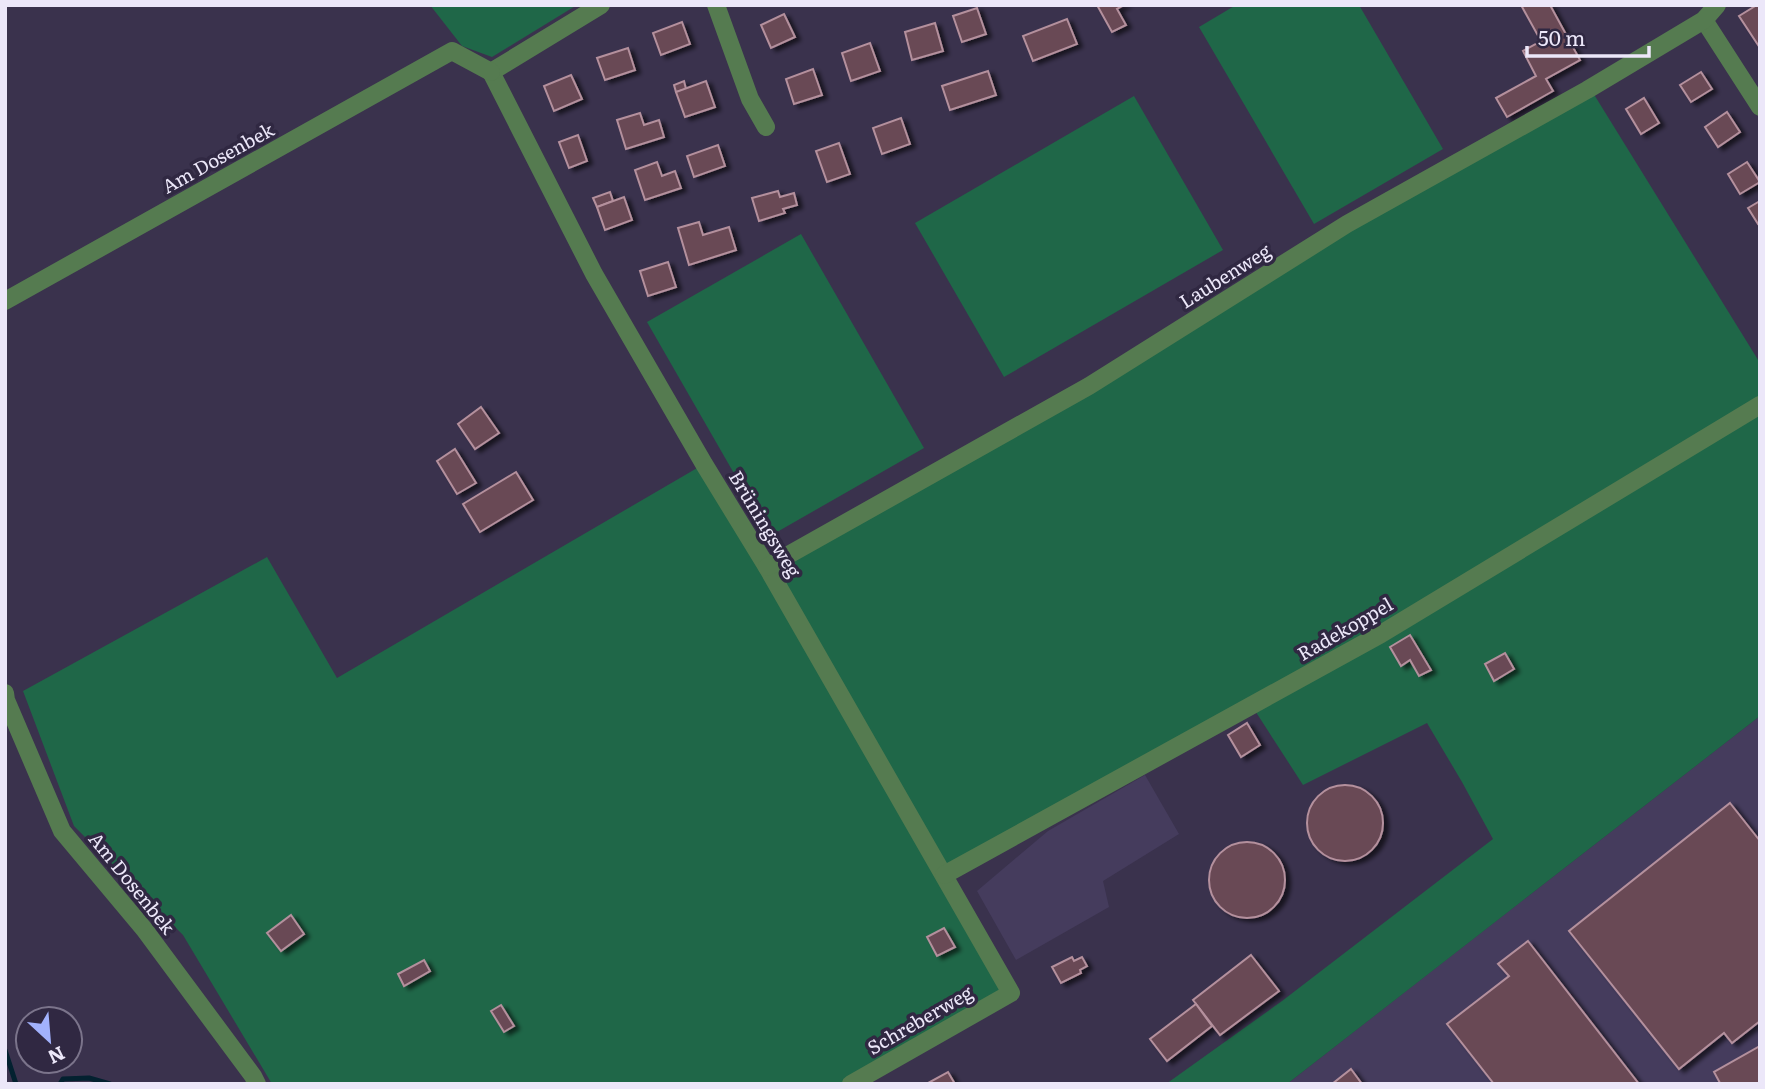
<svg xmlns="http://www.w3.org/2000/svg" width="1765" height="1089" viewBox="0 0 1765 1089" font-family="Literata,serif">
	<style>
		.built { fill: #453c5d }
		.green { fill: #1f6748 }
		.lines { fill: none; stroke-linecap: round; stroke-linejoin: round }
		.stream { stroke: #032130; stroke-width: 5 }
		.building { fill: #694955; stroke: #b4909d; stroke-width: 2; filter: url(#shadow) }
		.street { stroke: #557b50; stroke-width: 18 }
		.labels { text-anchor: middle; stroke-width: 7; stroke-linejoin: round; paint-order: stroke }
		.street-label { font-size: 19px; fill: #ece7f9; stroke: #302842 }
	</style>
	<defs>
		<filter id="shadow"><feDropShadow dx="5" dy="3" stdDeviation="2" flood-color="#0009"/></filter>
	</defs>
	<rect width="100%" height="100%" fill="#3a324d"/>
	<!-- built -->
	<g class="built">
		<polygon points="1760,716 1760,1084 1287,1084 1410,988"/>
		<polygon points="1145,775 1179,834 1103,881 1109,907 1016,960 977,891 1048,831"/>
	</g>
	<!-- green -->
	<g class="green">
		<polygon points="430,5 577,5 492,57 462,46"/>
		<polygon points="1236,5 1359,5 1443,149 1314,224 1199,27"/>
		<polygon points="1590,88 1760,363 1760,716 1287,1084 1166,1084 1282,1001 1493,839 1462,782 1427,723 1303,785 1252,706 944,875 1011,993 851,1084 272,1084 183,935 74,826 23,691 267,557 337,678 704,464 767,566"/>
		<polygon points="1134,96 1223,250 1004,377 915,223"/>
		<polygon points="801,234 924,448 770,536 647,322"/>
	</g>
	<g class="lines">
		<!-- stream -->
		<g class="stream">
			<polyline points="5,1050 16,1084"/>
			<polyline points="60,1084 63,1079 89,1078 110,1084"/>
		</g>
	</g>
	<!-- building -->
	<g class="building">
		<polygon points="1097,5 1124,5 1117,9 1126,25 1112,32"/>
		<polygon points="1521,5 1550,5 1580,60 1546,79 1553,91 1507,117 1496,98 1536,76 1523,51 1541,41"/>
		<polygon points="1757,5 1760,5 1760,48 1739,16"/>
		<polygon points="977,8 986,34 962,42 953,16"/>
		<polygon points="784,14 795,37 771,48 761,25"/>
		<polygon points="1067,19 1077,44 1033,61 1023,36"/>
		<polygon points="682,22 690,44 661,55 653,33"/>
		<polygon points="935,23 943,51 912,60 905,32"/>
		<polygon points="870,43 880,71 851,81 842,53"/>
		<polygon points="628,48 635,70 605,80 597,58"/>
		<polygon points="813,69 822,95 794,104 786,79"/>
		<polygon points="988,71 996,95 950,110 942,86"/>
		<polygon points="1701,72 1712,89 1691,102 1680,85"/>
		<polygon points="571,75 582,99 554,111 544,86"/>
		<polygon points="684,81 686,89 676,92 674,85"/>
		<polygon points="706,81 715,107 685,117 676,92"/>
		<polygon points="1644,98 1659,123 1641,134 1626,109"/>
		<polygon points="1727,112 1740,132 1718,147 1705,127"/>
		<polygon points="640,113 644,125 659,120 664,137 626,149 617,120"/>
		<polygon points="901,118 910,144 882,154 873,128"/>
		<polygon points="578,135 587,161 569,168 559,142"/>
		<polygon points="839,143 850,174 827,182 816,151"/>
		<polygon points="718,145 725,166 694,177 687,156"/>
		<polygon points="657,162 662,176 675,171 681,188 645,200 635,170"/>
		<polygon points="1747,162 1760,182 1740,194 1728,174"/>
		<polygon points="778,191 780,197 794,193 797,205 783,209 785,213 759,221 752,198"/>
		<polygon points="610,192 613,201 597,207 593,198"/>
		<polygon points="624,197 632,220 605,230 597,207"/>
		<polygon points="1760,201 1760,223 1758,224 1748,208"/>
		<polygon points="699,222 703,235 729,227 736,250 689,265 678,228"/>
		<polygon points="668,262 676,287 648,296 640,271"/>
		<polygon points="481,407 499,433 475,449 458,424"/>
		<polygon points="455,449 476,483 457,494 437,461"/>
		<polygon points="516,472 533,500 480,532 463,504"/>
		<polygon points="1410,635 1431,670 1419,676 1410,660 1401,666 1390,647"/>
		<polygon points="1505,653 1514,669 1494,681 1485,664"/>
		<polygon points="1247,723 1260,745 1241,757 1228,735"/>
		<circle cx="1345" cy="823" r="38"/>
		<polygon points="1730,803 1760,841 1760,1021 1732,1043 1724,1033 1679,1069 1569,931"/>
		<circle cx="1247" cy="880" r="38"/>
		<polygon points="291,915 304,934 281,951 267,933"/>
		<polygon points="944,928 955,947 937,956 927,937"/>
		<polygon points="1528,941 1639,1084 1494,1084 1447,1024 1509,976 1498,964"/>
		<polygon points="1251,955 1279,991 1220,1035 1193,1000"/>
		<polygon points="1072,957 1074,961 1082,957 1087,966 1080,970 1081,973 1061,983 1052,967"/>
		<polygon points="424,960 430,971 404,986 398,974"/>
		<polygon points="1196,1004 1212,1026 1167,1061 1150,1039"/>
		<polygon points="501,1005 514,1026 504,1032 491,1011"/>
		<polygon points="1760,1046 1760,1084 1718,1084 1720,1083 1714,1072"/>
		<polygon points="1351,1069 1362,1084 1332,1084"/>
		<polygon points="948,1072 955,1084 929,1084 928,1083"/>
	</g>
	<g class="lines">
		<!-- street -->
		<g class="street">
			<polyline points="716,5 750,99 766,127"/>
			<polyline points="1704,20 1760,107"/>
			<polyline points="491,72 594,274 704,464 767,567 1011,993 851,1084"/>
			<polyline points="491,72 601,5"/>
			<polyline points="5,301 452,51 491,72"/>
			<polyline points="767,567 1089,386 1347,224 1587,90 1704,20 1717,5"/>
			<polyline points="5,693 6,700 62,831 144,929 253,1076 257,1084"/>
			<polyline points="944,875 1381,634 1760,405"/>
		</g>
	</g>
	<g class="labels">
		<!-- street labels -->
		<g class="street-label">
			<text transform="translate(218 158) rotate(-29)" y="7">Am Dosenbek</text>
			<text transform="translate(1225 276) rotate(-32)" y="7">Laubenweg</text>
			<text transform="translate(765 524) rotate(59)" y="7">Brüningsweg</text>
			<text transform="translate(1345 629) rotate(-30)" y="7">Radekoppel</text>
			<text transform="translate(132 883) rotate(51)" y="7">Am Dosenbek</text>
			<text transform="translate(920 1020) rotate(-30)" y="7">Schreberweg</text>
		</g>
	</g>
	<!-- border -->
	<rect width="1765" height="1089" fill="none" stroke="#ece7f9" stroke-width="14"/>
	<!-- north arrow -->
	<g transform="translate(49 1040) rotate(154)"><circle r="33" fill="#302842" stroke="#7b748b" stroke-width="2"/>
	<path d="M0-5L12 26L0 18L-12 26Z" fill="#a2b2fd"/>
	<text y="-10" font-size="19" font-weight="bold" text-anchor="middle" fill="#ece7f9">N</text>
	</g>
	<!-- scale -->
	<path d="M1527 46v10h122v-10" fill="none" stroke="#ece7f9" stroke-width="3.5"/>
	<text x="1538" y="46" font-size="21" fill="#ece7f9" stroke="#302842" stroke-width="5" paint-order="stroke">50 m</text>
</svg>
